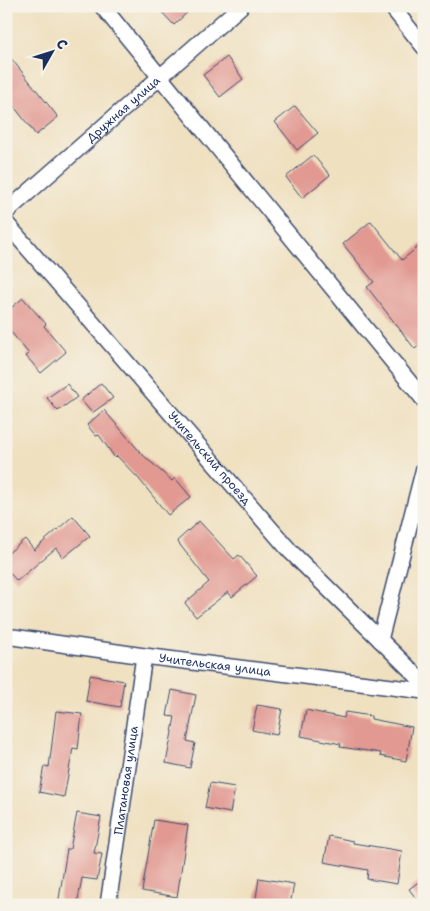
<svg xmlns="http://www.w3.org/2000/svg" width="430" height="911" viewBox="0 0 430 911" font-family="'Shantell Sans',sans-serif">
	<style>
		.building { fill: #e19992 }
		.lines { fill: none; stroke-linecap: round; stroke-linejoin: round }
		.minor-casing { stroke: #3b4a6d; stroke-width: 18 }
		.minor { stroke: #fff; stroke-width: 15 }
		.labels { text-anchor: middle; stroke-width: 4; stroke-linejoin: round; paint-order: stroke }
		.street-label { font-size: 12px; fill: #1b2f5e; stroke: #f7f3e8 }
	</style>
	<rect width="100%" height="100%" fill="#f7f3e8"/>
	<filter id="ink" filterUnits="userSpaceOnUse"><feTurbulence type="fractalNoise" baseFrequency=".02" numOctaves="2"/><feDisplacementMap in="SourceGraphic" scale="10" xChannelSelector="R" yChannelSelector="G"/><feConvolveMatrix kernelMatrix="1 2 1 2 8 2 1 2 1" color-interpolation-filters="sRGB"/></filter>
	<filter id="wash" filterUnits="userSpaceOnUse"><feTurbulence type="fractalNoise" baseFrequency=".0096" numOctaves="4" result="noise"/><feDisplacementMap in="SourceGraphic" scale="20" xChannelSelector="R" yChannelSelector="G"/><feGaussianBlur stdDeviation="1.12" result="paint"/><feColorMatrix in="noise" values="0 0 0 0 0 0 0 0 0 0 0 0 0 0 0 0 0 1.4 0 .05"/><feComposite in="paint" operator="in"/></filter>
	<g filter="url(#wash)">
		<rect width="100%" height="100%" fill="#efe0c0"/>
		<g id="blocks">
			<!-- building -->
			<g class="building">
				<polygon points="156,6 194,6 174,25"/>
				<polygon points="6,52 58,117 36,135 6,96"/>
				<polygon points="227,57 243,79 220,97 203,75"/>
				<polygon points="295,106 318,133 297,150 275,122"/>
				<polygon points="313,155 330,175 302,198 286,177"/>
				<polygon points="371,221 402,260 424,242 424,341 415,349 367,287 374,282 343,244"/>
				<polygon points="23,298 46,324 44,326 66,352 41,373 26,356 29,354 6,326 6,312"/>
				<polygon points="101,383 113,398 92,413 81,400"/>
				<polygon points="67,384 77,397 58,411 47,398"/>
				<polygon points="104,410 142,454 172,481 175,478 191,497 168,515 139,479 117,456 115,458 99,435 96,436 87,425"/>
				<polygon points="73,516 90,536 63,558 56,548 17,581 6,569 6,555 25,539 34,550"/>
				<polygon points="199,521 234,559 239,555 257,576 232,597 228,592 196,617 185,603 209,582 177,541"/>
				<polygon points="90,675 124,681 120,707 86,701"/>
				<polygon points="172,690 196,695 187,741 195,743 190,768 166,763 175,717 167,716"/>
				<polygon points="257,705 282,709 277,735 252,730"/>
				<polygon points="306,710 344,718 345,712 371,716 371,719 412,727 406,761 380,756 381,753 340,747 341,744 301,736"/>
				<polygon points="56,711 82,714 78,749 73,748 64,797 39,792 44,766 49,767"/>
				<polygon points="210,783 235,787 230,813 205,808"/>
				<polygon points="77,813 101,817 94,853 102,854 97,880 82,878 77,905 58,905 67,849 70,849"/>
				<polygon points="154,820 188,825 177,897 142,891"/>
				<polygon points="329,836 353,841 353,843 402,851 397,884 367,879 368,870 324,862"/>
				<polygon points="259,878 294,884 290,905 255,905"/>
				<polygon points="424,878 424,905 421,905 409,889"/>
			</g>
		</g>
	</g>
	<g filter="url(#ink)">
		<use href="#blocks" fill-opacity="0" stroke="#3b4a6d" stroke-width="1"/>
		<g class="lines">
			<!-- minor casing -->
			<g class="minor-casing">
				<g id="minor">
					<polyline points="102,6 424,400"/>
					<polyline points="391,6 424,47"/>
					<path id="s1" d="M6 212 241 6"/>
					<path id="s2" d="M6 223 290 551 424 683"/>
					<path id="s3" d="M6 636 144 656 424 691"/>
					<polyline points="380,640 424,468"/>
					<path id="s4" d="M108 905 144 656"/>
				</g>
			</g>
			<!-- minor -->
			<use href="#minor" class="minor"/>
		</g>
	</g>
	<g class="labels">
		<!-- street labels -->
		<g class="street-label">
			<text dy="4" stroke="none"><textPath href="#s1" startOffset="156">Дружная улица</textPath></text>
			<text dy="4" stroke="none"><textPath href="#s2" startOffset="311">Учительский проезд</textPath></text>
			<text dy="4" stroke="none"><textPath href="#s3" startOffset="211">Учительская улица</textPath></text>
			<text dy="4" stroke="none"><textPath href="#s4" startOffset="126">Платановая улица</textPath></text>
		</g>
	</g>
	<!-- margin -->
	<rect width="430" height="911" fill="none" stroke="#f7f3e8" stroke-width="25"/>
	<!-- north arrow -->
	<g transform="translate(52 52) rotate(51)" stroke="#f7f3e8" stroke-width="4" paint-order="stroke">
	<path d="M0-4L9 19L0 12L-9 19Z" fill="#1b2f5e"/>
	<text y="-8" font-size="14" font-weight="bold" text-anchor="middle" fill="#1b2f5e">С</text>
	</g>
</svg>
